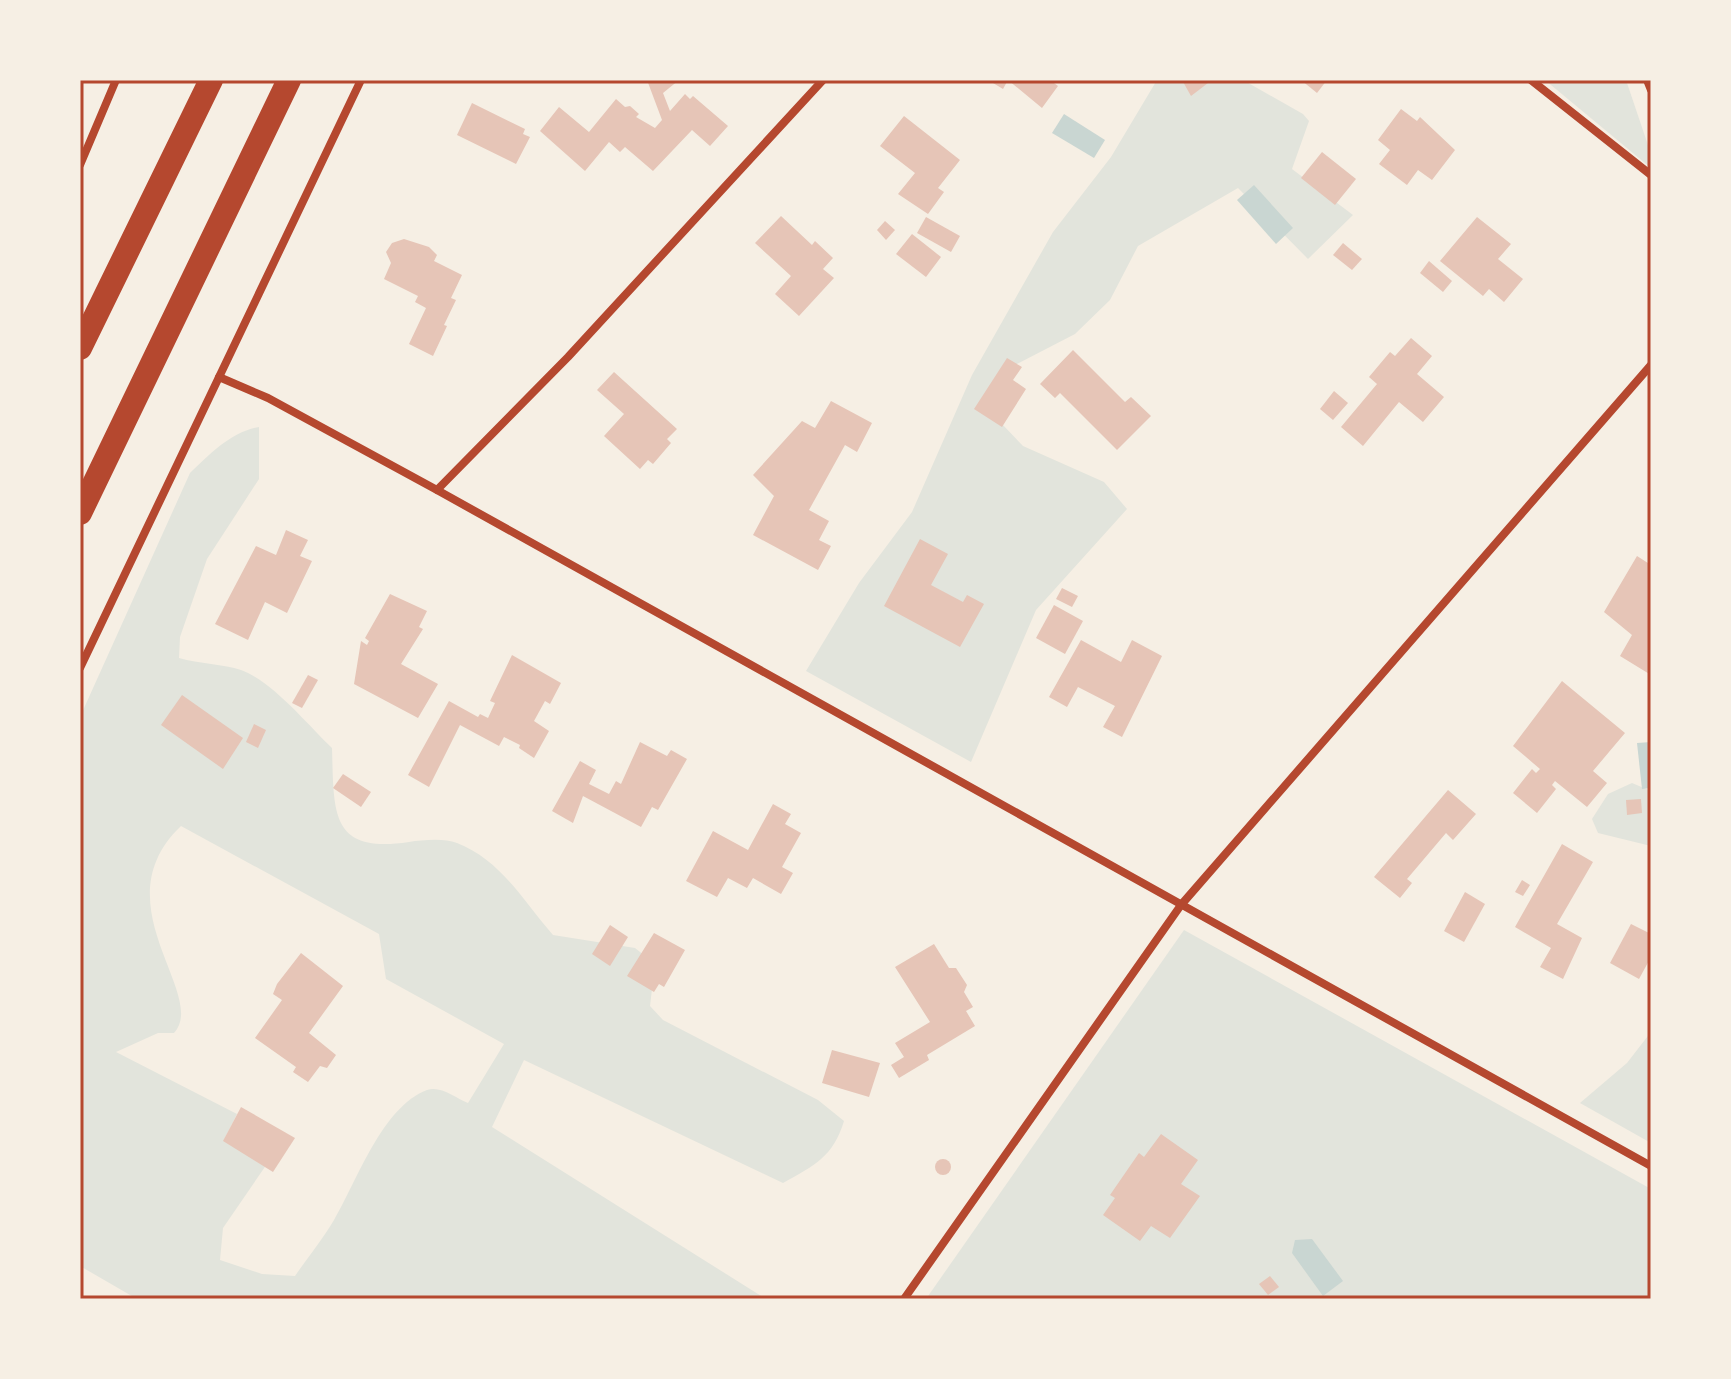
<svg xmlns="http://www.w3.org/2000/svg" width="1731" height="1379" viewBox="0 0 1731 1379" font-family="Lora,serif">
	<style>
		.green { fill: #e2e4dc; fill-rule: evenodd }
		.water { fill: #c9d6d2 }
		.building { fill: #e6c5b7 }
		.lines { fill: none; stroke-linecap: round; stroke-linejoin: round }
		.minor { stroke: #b5482f; stroke-width: 8 }
		.motorway { stroke: #b5482f; stroke-width: 24 }
		.neatline { fill: none; stroke: #b5482f; stroke-width: 3 }
	</style>
	<rect width="100%" height="100%" fill="#f6efe4"/>
	<!-- green -->
	<g class="green">
		<polygon points="1157,80 1243,80 1303,114 1309,121 1292,169 1353,215 1308,259 1238,188 1138,246 1110,300 1075,334 1013,366 1002,424 1023,446 1104,482 1127,509 1036,610 971,762 806,671 859,583 912,512 972,375 1053,232 1111,157"/>
		<polygon points="1545,80 1626,80 1651,154 1651,168"/>
		<path d="M259 427V479L207 559 180 637 179 658C199 664 224 664 241 670 272 681 308 725 332 748 334 813 330 854 409 842 423 840 444 838 457 843 501 860 523 901 553 935L635 948 655 964 650 1006 663 1020 818 1100 844 1121C833 1157 815 1165 783 1183L524 1060 492 1127 766 1299H137L80 1266V717L190 473C210 454 231 432 259 427ZM181 826 379 934 386 979 504 1044 468 1103C456 1098 440 1085 427 1090 382 1107 357 1181 334 1220 323 1239 308 1257 295 1276L262 1274 220 1260 223 1228 269 1161 225 1138 237 1114 116 1052 158 1033H174C209 995 99 904 181 826Z"/>
		<polygon points="1632,783 1651,791 1651,846 1598,833 1592,819 1608,794"/>
		<polygon points="1184,930 1651,1189 1651,1299 926,1299"/>
		<polygon points="1651,1032 1651,1143 1580,1103 1627,1063"/>
	</g>
	<!-- water -->
	<g class="water">
		<polygon points="1064,114 1105,140 1094,158 1052,133"/>
		<polygon points="1254,185 1293,228 1276,244 1237,200"/>
		<polygon points="1651,742 1651,788 1642,789 1637,743"/>
		<polygon points="1312,1239 1343,1281 1323,1296 1292,1253 1295,1240"/>
	</g>
	<!-- building -->
	<g class="building">
		<polygon points="647,80 679,80 663,93 670,111 685,94 690,99 693,96 728,126 710,146 692,130 653,171 625,147 620,152 609,142 585,171 540,131 559,107 589,132 616,99 625,107 630,106 639,114 636,117 655,128 662,120"/>
		<polygon points="988,80 1050,80 1058,86 1042,108 1008,80 1003,89"/>
		<polygon points="1182,80 1206,80 1208,83 1191,96"/>
		<polygon points="1301,80 1327,80 1317,93"/>
		<polygon points="472,103 525,129 523,134 530,137 516,164 457,135"/>
		<polygon points="1401,109 1417,121 1420,117 1455,150 1432,180 1418,170 1407,185 1379,164 1390,150 1378,140"/>
		<polygon points="904,116 960,160 938,188 944,192 928,214 898,194 915,173 880,146"/>
		<polygon points="1322,152 1356,179 1335,205 1301,178"/>
		<polygon points="781,216 812,245 815,241 833,258 823,269 834,278 799,316 775,294 791,276 755,243"/>
		<polygon points="926,217 960,236 951,252 917,233"/>
		<polygon points="1477,217 1511,244 1498,259 1523,279 1504,302 1489,289 1483,296 1440,261"/>
		<polygon points="885,221 895,230 886,240 877,230"/>
		<polygon points="912,234 941,257 926,277 896,254"/>
		<polygon points="404,239 429,247 437,255 434,261 462,275 451,298 456,300 444,325 447,326 433,356 409,344 426,308 415,302 418,296 384,279 391,263 386,252 392,243"/>
		<polygon points="1343,243 1362,259 1352,270 1333,255"/>
		<polygon points="1429,261 1452,281 1443,292 1420,273"/>
		<polygon points="1411,338 1432,356 1417,374 1444,397 1423,422 1399,402 1363,446 1341,427 1377,384 1369,377 1390,352 1395,356"/>
		<polygon points="1073,350 1125,402 1131,397 1151,416 1117,450 1060,393 1055,398 1040,384"/>
		<polygon points="1007,358 1022,367 1013,380 1026,389 1002,427 974,409"/>
		<polygon points="614,372 677,429 667,439 671,443 653,464 648,460 640,469 604,436 624,414 597,390"/>
		<polygon points="1334,391 1348,403 1333,420 1320,409"/>
		<polygon points="831,401 872,423 857,452 845,445 809,510 829,521 819,540 831,546 818,570 753,535 774,496 753,475 802,421 815,428"/>
		<polygon points="286,530 308,540 300,556 312,561 287,613 265,602 248,640 215,624 256,546 276,555"/>
		<polygon points="920,539 948,554 931,585 963,602 967,595 984,604 960,647 884,606"/>
		<polygon points="1637,556 1651,565 1651,675 1620,656 1632,635 1604,612"/>
		<polygon points="1062,588 1078,596 1072,607 1056,599"/>
		<polygon points="390,594 427,611 419,627 423,629 401,664 438,684 418,718 354,684 361,641 367,645 369,641 365,638"/>
		<polygon points="1054,605 1083,621 1065,654 1036,638"/>
		<polygon points="1081,640 1121,662 1132,640 1162,656 1122,737 1103,727 1115,706 1078,687 1067,707 1049,697"/>
		<polygon points="512,655 561,683 550,704 545,701 534,721 549,731 534,758 519,748 520,745 504,737 499,746 460,725 429,787 408,775 449,701 478,717 480,714 488,718 495,703 490,701"/>
		<polygon points="308,675 318,680 302,708 292,703"/>
		<polygon points="1562,681 1625,733 1593,771 1607,783 1587,807 1555,781 1552,785 1556,789 1537,813 1513,793 1532,769 1536,773 1540,769 1513,746"/>
		<polygon points="182,695 243,738 223,769 161,725"/>
		<polygon points="254,724 266,730 258,748 246,742"/>
		<polygon points="640,742 667,756 671,750 687,759 658,810 652,807 641,827 583,796 573,823 552,811 580,761 596,770 589,784 609,794 616,781 621,784"/>
		<polygon points="343,774 371,792 361,807 333,788"/>
		<polygon points="1448,790 1476,814 1453,840 1446,833 1407,879 1412,883 1400,898 1374,877"/>
		<polygon points="1641,799 1642,813 1627,815 1626,800"/>
		<polygon points="773,804 791,814 785,824 801,833 782,867 793,873 781,894 753,878 747,888 728,878 717,897 686,881 713,831 748,850"/>
		<polygon points="1562,844 1593,862 1557,924 1582,938 1563,979 1540,967 1551,948 1515,927"/>
		<polygon points="1522,880 1530,885 1523,896 1515,892"/>
		<polygon points="1465,892 1485,904 1464,942 1444,931"/>
		<polygon points="1631,924 1651,934 1651,957 1639,979 1610,963"/>
		<polygon points="610,925 628,937 610,966 592,954"/>
		<polygon points="654,933 685,950 664,987 659,984 654,992 627,976"/>
		<polygon points="934,944 949,968 956,968 967,985 964,992 973,1007 966,1011 975,1026 927,1055 929,1060 899,1078 891,1065 904,1057 895,1043 930,1022 895,967"/>
		<polygon points="301,953 343,986 309,1033 336,1055 327,1068 320,1066 308,1082 293,1072 296,1067 255,1038 282,1000 273,994 277,984"/>
		<polygon points="832,1050 880,1063 869,1097 822,1083"/>
		<polygon points="241,1107 295,1138 273,1172 223,1141"/>
		<polygon points="1161,1134 1198,1160 1181,1184 1200,1196 1170,1238 1151,1226 1140,1241 1103,1215 1115,1198 1110,1195 1139,1153 1144,1157"/>
		<circle cx="943" cy="1167" r="8"/>
		<polygon points="1270,1276 1279,1287 1268,1295 1259,1284"/>
	</g>
	<g class="lines">
		<!-- minor -->
		<g class="minor">
			<polyline points="1531,80 1651,175"/>
			<polyline points="1647,80 1651,90"/>
			<polyline points="80,165 116,80"/>
			<polyline points="219,377 268,398 437,490 1651,1166"/>
			<polyline points="437,490 568,357 823,80"/>
			<polyline points="80,668 361,80"/>
			<polyline points="904,1299 1181,905 1651,365"/>
		</g>
		<!-- motorway -->
		<g class="motorway">
			<polyline points="80,348 211,80"/>
			<polyline points="80,513 289,80"/>
		</g>
	</g>
	<!-- border -->
	<rect width="1731" height="1379" fill="none" stroke="#f6efe4" stroke-width="164"/>
	<rect x="82" y="82" width="1567" height="1215" class="neatline"/>
</svg>
